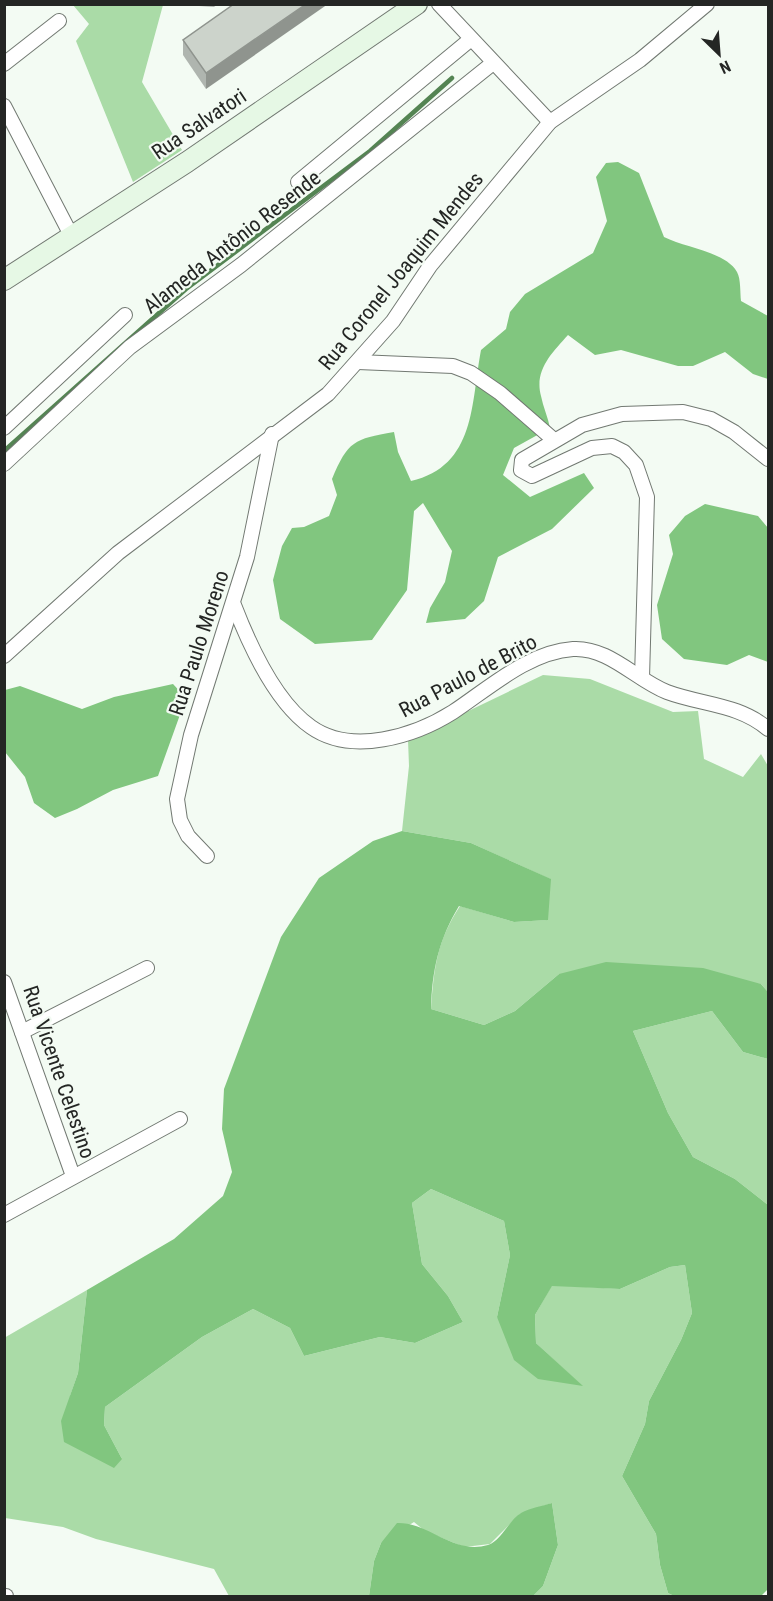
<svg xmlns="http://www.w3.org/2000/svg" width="773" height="1601" viewBox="0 0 773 1601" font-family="'Roboto Condensed',sans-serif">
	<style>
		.green { fill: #aadba7 }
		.forest { fill: #81c67f }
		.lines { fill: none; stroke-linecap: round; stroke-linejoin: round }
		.stream { stroke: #548453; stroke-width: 4.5 }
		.street-casing { stroke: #727972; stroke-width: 16 }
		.secondary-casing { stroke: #727972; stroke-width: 22 }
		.street { stroke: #fff; stroke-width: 14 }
		.secondary { stroke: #e6f8e5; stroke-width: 20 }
		.wall { fill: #afb5af }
		.shaded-wall { fill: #8f948e }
		.building { fill: #ccd3cb; stroke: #8f948e; stroke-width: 1.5 }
		.labels { text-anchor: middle; stroke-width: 4.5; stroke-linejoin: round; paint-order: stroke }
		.street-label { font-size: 21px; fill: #242624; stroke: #f3fbf3 }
	</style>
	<rect width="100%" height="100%" fill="#f3fbf3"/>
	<!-- green -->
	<g class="green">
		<polygon points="73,5 163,5 142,82 182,150 133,182 76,41 89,24"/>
		<path d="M543 675 590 679 673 712 698 711 704 759 743 777 761 754 768 766V992L761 984 559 974 515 1011 484 1025 431 1009C434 967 437 941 460 906L514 922 547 920 550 879 471 843 402 831 409 766 408 740Z"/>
		<polygon points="712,1011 743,1052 768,1059 768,1205 735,1179 693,1157 668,1113 633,1031"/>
		<polygon points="431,1189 504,1221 510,1255 497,1317 582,1386 536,1343 535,1315 552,1285 620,1289 670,1267 685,1265 692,1313 681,1340 649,1401 645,1424 622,1476 656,1534 660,1565 668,1593 674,1596 533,1596 543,1586 558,1545 552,1503 520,1514 490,1544 464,1547 425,1531 414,1522 381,1543 374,1561 369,1596 229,1596 214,1569 96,1539 63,1527 5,1518 4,1338 87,1290 78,1373 70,1396 122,1459 104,1425 105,1407 202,1337 253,1309 290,1328 304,1356 380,1337 415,1343 463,1322 448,1296 422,1264 412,1203"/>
	</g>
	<!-- forest -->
	<g class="forest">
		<path d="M618 162 639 173 664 237C686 248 726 252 737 272 741 279 740 293 741 301L768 316V379L753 374 725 352 693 366H678L621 350 595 355 568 335C552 353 534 370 541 396 543 407 548 417 550 428L514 448 503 475 530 497 584 473 594 488 552 529 498 557 484 601 465 619 426 623 430 608 445 582 452 551 423 503 414 511 407 590 372 640 315 644 280 619 273 580 282 546 292 528 304 527 329 516 337 495 332 479C348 441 354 439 394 432L398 452 411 481C476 466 471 403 481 350L506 329 510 312 525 294 593 253 607 221 596 177 606 163Z"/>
		<polygon points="705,504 758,516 768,528 768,662 749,655 727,665 684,659 662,639 657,605 673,554 669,535 685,516"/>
		<polygon points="173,684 186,698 158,776 113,790 77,809 55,818 34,803 25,777 5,752 5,690 20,686 82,709 114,697"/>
		<path d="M402 831 471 843 551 879 548 920 514 922 459 906C439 939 432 970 431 1009L484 1025 515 1011 559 974 606 962 703 968 761 984 768 992V1059L743 1052 712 1011 633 1031 668 1113 693 1157 735 1179 768 1205V1589L761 1596H674L668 1593 660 1565 656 1534 622 1476 645 1424 649 1401 681 1340 692 1313 685 1265 670 1267 620 1289 552 1286 535 1315 536 1343 583 1386 538 1379 514 1360 497 1317 510 1255 504 1221 431 1189 412 1203 422 1264 448 1296 463 1322 415 1343 380 1337 304 1356 290 1328 253 1309 202 1337 105 1407 104 1425 122 1459 114 1468 64 1442 61 1421 78 1373 87 1290 174 1239 223 1196 232 1172 222 1129 224 1089 281 937 319 878 373 841Z"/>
		<path d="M552 1503 558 1545 543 1586 533 1596H369L374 1561 381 1543 397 1523C429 1522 453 1555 488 1545 501 1541 509 1520 521 1513 530 1508 542 1506 552 1503Z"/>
	</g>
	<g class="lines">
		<!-- stream -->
		<polyline class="stream" points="4,451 186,289 370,151 452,78"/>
		<!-- street casing -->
		<g class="street-casing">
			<g id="street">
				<polyline points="439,4 550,122"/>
				<polyline points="4,64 59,21"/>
				<polyline points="4,106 71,235"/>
				<polyline points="298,182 471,39"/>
				<polyline points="358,362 453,366 471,373 500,393 554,440"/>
				<polyline points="4,428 125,315"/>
				<polyline points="4,464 130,347 241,265 493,63"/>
				<path d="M234 605C249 644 275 702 311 727 352 756 415 736 453 712 488 689 528 652 573 649 609 647 636 680 667 692 702 705 739 704 768 729"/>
				<polyline points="4,656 118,553 328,394 393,321 430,266 550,122 640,60 707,4"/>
				<polyline points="642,678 647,497 636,465 624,452 612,446 592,448 532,476 521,470 522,460 582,425 622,414 683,412 711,419 734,432 768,459"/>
				<polyline points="207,856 188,836 180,820 177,799 191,735 247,557 272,434"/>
				<polyline points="4,982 73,1176"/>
				<polyline points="22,1032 147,968"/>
				<polyline points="4,1215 180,1119"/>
				<polyline points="4,1596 6,1596"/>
			</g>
		</g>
		<!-- secondary casing -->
		<g class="secondary-casing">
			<polyline id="secondary" points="4,280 187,162 417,4"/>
		</g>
		<!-- street -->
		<use href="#street" class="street"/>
		<!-- secondary -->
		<use href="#secondary" class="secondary"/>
	</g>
	<!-- wall -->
	<g class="wall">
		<polygon points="199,4 218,4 214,7 199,6"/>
		<polygon points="234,4 206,89 183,55 183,40"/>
	</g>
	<!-- shaded-wall -->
	<polygon class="shaded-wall" points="306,4 328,4 206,89 206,73"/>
	<!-- building -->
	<polygon class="building" points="234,4 306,4 206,73 183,40"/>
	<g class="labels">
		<!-- street labels -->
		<g class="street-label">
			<text transform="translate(199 124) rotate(-34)" y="7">Rua Salvatori</text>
			<text transform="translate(232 242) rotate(-38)" y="7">Alameda Antônio Resende</text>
			<text transform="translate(401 271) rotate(-51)" y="7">Rua Coronel Joaquim Mendes</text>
			<text transform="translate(199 643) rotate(-72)" y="7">Rua Paulo Moreno</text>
			<text transform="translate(468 676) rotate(-28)" y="7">Rua Paulo de Brito</text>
			<text transform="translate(59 1072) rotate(71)" y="7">Rua Vicente Celestino</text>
		</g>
	</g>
	<!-- border -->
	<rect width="773" height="1601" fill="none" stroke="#242624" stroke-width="12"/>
	<!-- north arrow -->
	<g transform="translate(719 54) rotate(155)" stroke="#f3fbf3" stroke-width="4.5" paint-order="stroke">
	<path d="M0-4.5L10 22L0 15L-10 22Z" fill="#242624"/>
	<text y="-9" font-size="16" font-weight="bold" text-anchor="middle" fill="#242624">N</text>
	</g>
</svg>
